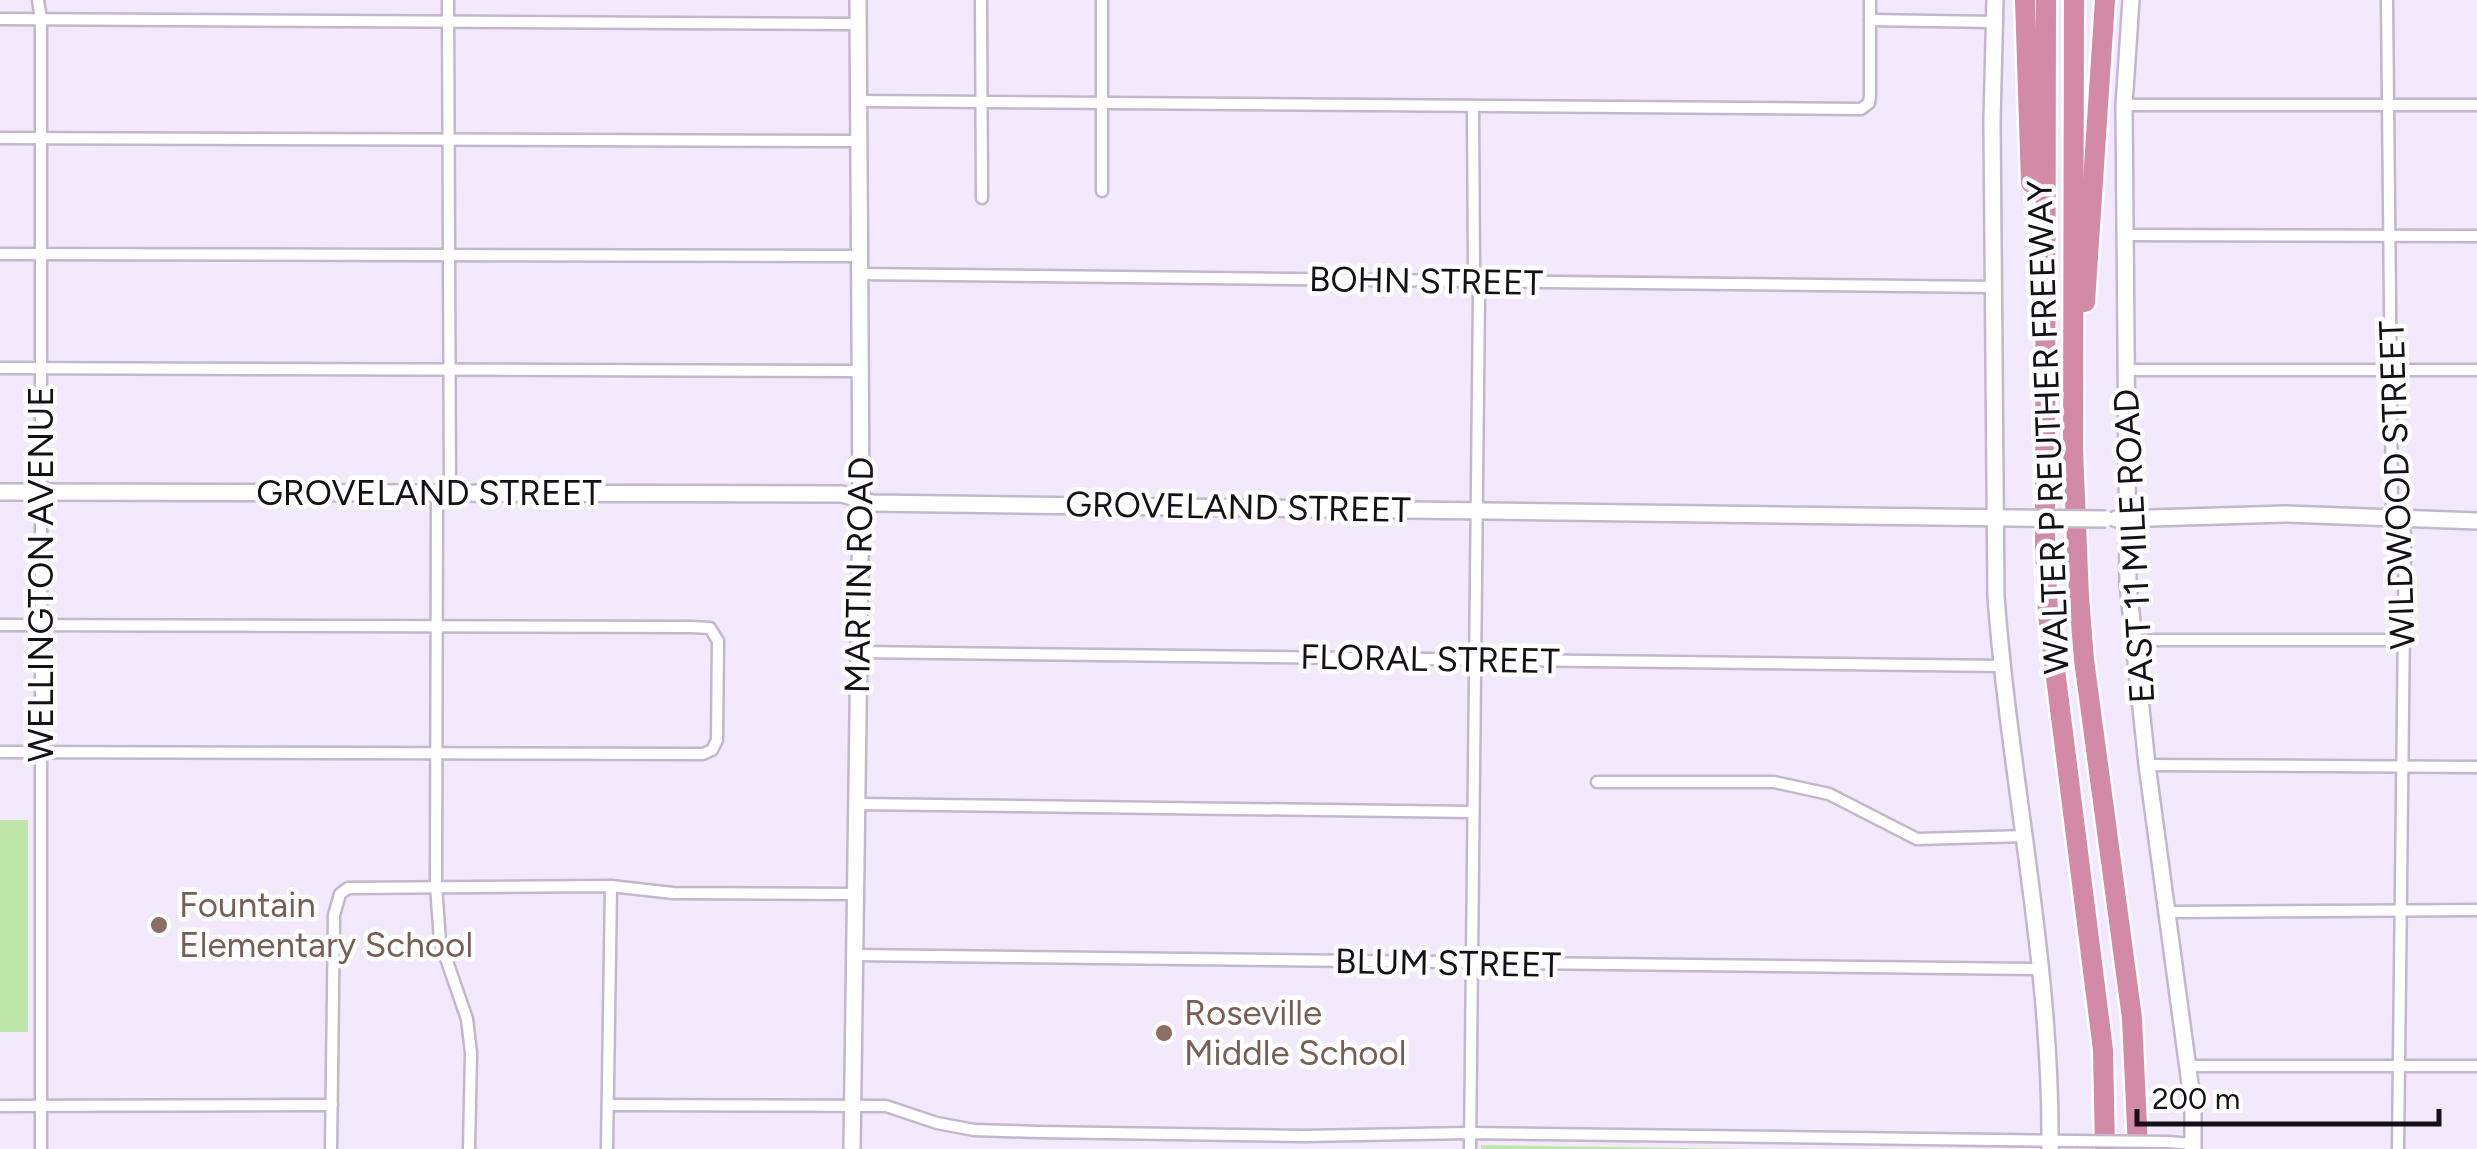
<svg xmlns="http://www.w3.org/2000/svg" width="2477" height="1149" viewBox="0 0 2477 1149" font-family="Figtree,sans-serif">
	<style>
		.green { fill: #bfe6a9 }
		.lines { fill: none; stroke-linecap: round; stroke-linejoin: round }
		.street-casing { stroke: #c2b7cd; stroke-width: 15 }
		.secondary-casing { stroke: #c2b7cd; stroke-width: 20 }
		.highway-casing { stroke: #fff; stroke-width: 25 }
		.street { stroke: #fff; stroke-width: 10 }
		.secondary { stroke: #fff; stroke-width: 15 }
		.highway { stroke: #d28aa7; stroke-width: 20 }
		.street-bridge-casing { stroke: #c2b7cd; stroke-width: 15; stroke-linecap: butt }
		.secondary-bridge-casing { stroke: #c2b7cd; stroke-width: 20; stroke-linecap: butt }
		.street-bridge { stroke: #fff; stroke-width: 10 }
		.secondary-bridge { stroke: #fff; stroke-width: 15 }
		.education-dot { fill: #8d6e63; stroke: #fff; stroke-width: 4 }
		.labels { text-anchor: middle; stroke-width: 9; stroke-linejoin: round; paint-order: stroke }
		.street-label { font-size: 35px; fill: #141018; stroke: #fff }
		.education-label { font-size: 35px; fill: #785e54; stroke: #fff; text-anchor: start }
	</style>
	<rect width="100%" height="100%" fill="#f3e9fc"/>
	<!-- green -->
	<g class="green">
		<rect x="0" y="820" width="28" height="212"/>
		<polygon points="1481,1145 1755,1149 1481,1149"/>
	</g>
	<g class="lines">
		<!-- street casing -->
		<g class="street-casing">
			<g id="street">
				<polyline points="38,0 41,19 41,1149"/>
				<polyline points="448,0 450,494"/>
				<polyline points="981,0 982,198"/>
				<polyline points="1102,0 1102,191"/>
				<polyline points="2387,0 2392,508 2405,533 2398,1149"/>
				<polyline points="0,19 858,24"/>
				<polyline points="1870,20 1993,22"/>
				<polyline points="859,101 1861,109 1869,103 1870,96 1870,0"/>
				<polyline points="2124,105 2477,105"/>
				<polyline points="0,138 860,141"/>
				<polyline points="2125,235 2477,236"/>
				<polyline points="0,254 859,256"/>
				<polyline points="860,274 1992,287"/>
				<polyline points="0,368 860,371"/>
				<polyline points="2126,370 2477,370"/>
				<polyline points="437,494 436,886 440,941 467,1019 471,1053 469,1149"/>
				<polyline points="0,625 691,627 710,628 718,641 717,740 712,750 703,754 0,752"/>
				<polyline points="2132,640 2404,640"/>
				<polyline points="859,652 2001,666"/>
				<polyline points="2147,765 2477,767"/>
				<polyline points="1597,782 1774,782 1829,794 1917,839 2026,836"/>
				<polyline points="857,804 1473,812"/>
				<polyline points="2168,912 2477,910"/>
				<polyline points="855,955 2042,969"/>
				<polyline points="2188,1066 2477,1066"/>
				<polyline points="608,1105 886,1106 937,1123 974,1130 1038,1132 1303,1136 1469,1133 2076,1141"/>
				<polyline points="0,1106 332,1105"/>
				<polyline points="2168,1142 2193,1144"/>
				<polyline points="331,1149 334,915 340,894 348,888 611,886 673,893 856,894"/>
				<polyline points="607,1149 611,886"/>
				<polyline points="1470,1149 1479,294 1474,268 1473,106"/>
			</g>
		</g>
		<!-- secondary casing -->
		<g class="secondary-casing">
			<g id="secondary">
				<path d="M1995 0 1992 121 1996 597C2010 783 2052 962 2050 1149"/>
				<polyline points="2131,0 2124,105 2128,584 2147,765 2193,1106 2193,1149"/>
				<polyline points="0,492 842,494 872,503 2014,518"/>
				<polyline points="2116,519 2286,514 2477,521"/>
				<polyline points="852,1149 861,497 858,0"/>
			</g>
		</g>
		<!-- highway casing -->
		<g class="highway-casing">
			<g id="highway">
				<polyline points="2025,0 2031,183"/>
				<polyline points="2046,0 2045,547 2048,614 2103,1050 2105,1149"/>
				<polyline points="2074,0 2073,449 2079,597 2084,660 2132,1018 2138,1149"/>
				<polyline points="2085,302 2105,0"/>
			</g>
		</g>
		<!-- street -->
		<use href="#street" class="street"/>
		<!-- secondary -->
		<use href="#secondary" class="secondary"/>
		<!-- highway -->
		<use href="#highway" class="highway"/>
		<!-- street-bridge casing -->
		<g class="street-bridge-casing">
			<polyline id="street-bridge" points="2076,1141 2168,1142"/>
		</g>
		<!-- secondary-bridge casing -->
		<g class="secondary-bridge-casing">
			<polyline id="secondary-bridge" points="2014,518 2106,519"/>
		</g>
		<!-- street-bridge -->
		<use href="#street-bridge" class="street-bridge"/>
		<!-- secondary-bridge -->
		<use href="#secondary-bridge" class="secondary-bridge"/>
	</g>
	<!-- markers -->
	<g class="education-dot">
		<circle cx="159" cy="925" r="10"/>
		<circle cx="1164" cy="1033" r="10"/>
	</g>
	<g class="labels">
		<!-- street labels -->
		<g class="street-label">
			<text transform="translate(1426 281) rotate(1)" y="12">BOHN STREET</text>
			<text transform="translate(2048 427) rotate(-92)" y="12">WALTER P REUTHER FREEWAY</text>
			<text transform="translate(2397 485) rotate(-92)" y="12">WILDWOOD STREET</text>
			<text x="429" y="505">GROVELAND STREET</text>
			<text transform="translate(1238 507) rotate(1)" y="12">GROVELAND STREET</text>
			<text transform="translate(2134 546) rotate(-93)" y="12">EAST 11 MILE ROAD</text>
			<text transform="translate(41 574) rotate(-90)" y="12">WELLINGTON AVENUE</text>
			<text transform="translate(859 575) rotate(-89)" y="12">MARTIN ROAD</text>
			<text transform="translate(1430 659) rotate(1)" y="12">FLORAL STREET</text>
			<text transform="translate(1448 963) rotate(1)" y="12">BLUM STREET</text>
		</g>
		<!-- education labels -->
		<g class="education-label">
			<text x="179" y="917">Fountain<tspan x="179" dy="40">Elementary School</tspan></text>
			<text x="1184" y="1025">Roseville<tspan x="1184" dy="40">Middle School</tspan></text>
		</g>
	</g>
	<!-- scale -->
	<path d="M2137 1109v15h302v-15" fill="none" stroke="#141018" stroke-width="5"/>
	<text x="2152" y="1109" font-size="30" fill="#141018" stroke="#ffffff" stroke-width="8" paint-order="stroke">200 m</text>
</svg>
